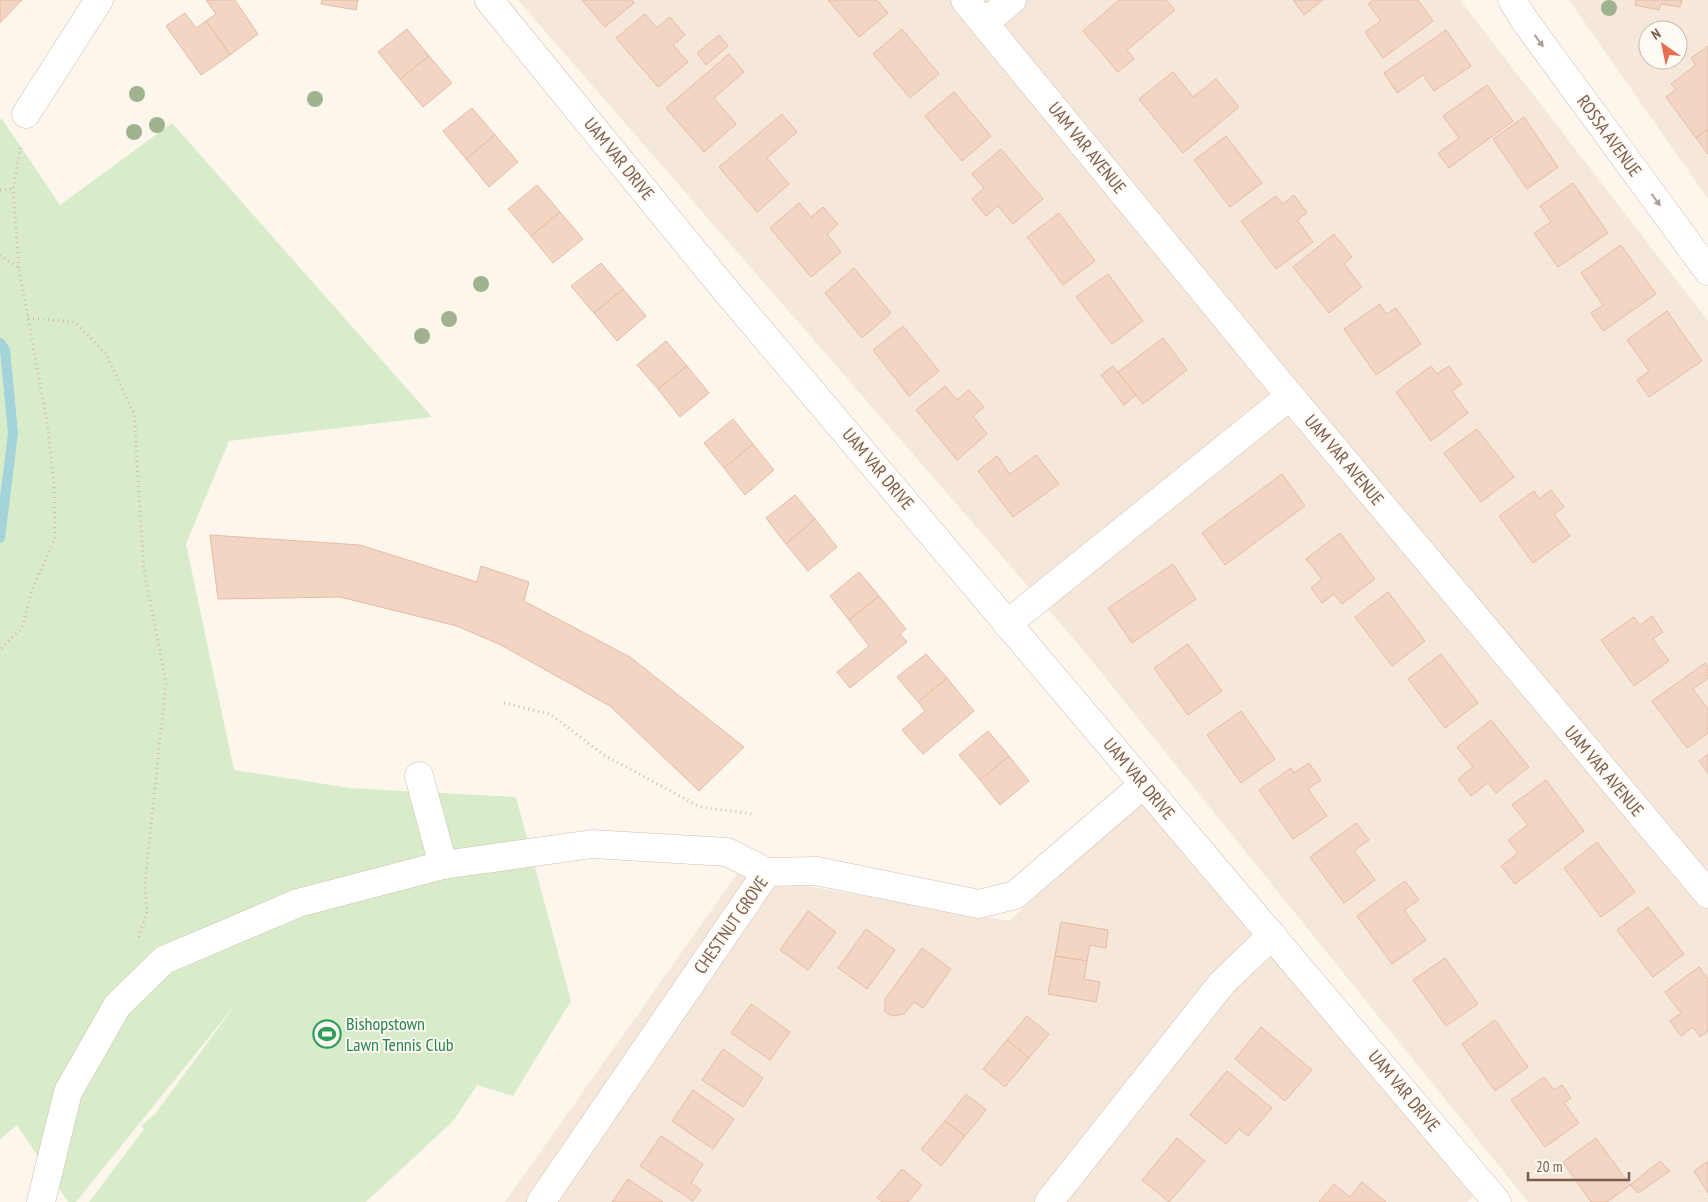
<svg xmlns="http://www.w3.org/2000/svg" width="1708" height="1202" viewBox="0 0 1708 1202" font-family="'PT Sans Narrow',sans-serif">
	<style>
		.residential { fill: #f5e8da; fill-rule: evenodd }
		.green { fill: #d8ecc9 }
		.lines { fill: none; stroke-linecap: round; stroke-linejoin: round }
		.stream { stroke: #a5d3da; stroke-width: 10 }
		.building { fill: #f3d5c3; stroke: #e6bba3 }
		.minor-casing { stroke: #d1beb0; stroke-width: 29 }
		.path { stroke: #d9b8a5; stroke-width: 3; stroke-dasharray: 1 4; stroke-linecap: butt }
		.minor { stroke: #fff; stroke-width: 28 }
		.tree { fill: #a0b28e }
		.oneway { fill: #af9d94 }
		.labels { text-anchor: middle; stroke-width: 4; stroke-linejoin: round; paint-order: stroke }
		.street-label { font-size: 18px; fill: #7a5c4d; stroke: #fffaf3 }
		.leisure-label { font-size: 18px; fill: #27864d; stroke: #fffaf3; text-anchor: start }
	</style>
	<rect width="100%" height="100%" fill="#fdf6ec"/>
	<!-- residential -->
	<g class="residential">
		<polygon points="518,0 1460,0 1708,321 1708,1202 1528,1202 1079,645"/>
		<path d="M1569 0H1708V199ZM1648 30H1678V60H1648Z"/>
		<polygon points="1142,802 1473,1196 1468,1202 505,1202 737,874 1009,921"/>
	</g>
	<!-- green -->
	<polygon class="green" points="0,119 2,119 60,205 172,123 432,417 229,441 186,544 234,770 350,788 516,797 571,1001 513,1096 477,1085 453,1121 366,1202 89,1202 144,1129 141,1126 155,1114 239,1000 76,1202 68,1202 17,1125 0,1139"/>
	<g class="lines">
		<!-- stream -->
		<polyline class="stream" points="0,343 5,350 13,433 0,538"/>
	</g>
	<!-- building -->
	<g class="building">
		<polygon points="0,0 22,0 0,23"/>
		<polygon points="206,0 235,0 258,34 230,55 206,21 216,14"/>
		<polygon points="322,0 358,0 356,10 321,4"/>
		<polygon points="582,0 632,0 634,3 605,27"/>
		<polygon points="828,0 877,0 888,13 859,37"/>
		<polygon points="1119,0 1166,0 1175,10 1127,50 1134,59 1118,72 1083,31"/>
		<polygon points="1293,0 1323,0 1304,15"/>
		<polygon points="1373,0 1418,0 1433,21 1383,58 1365,32 1381,21 1368,4"/>
		<polygon points="1636,0 1682,0 1680,7 1661,4 1659,10 1635,5"/>
		<polygon points="185,13 196,28 206,21 230,55 201,75 166,26"/>
		<polygon points="645,14 657,28 670,17 685,35 673,45 688,62 658,87 616,38"/>
		<polygon points="407,29 429,56 400,79 378,52"/>
		<polygon points="902,29 939,74 910,98 873,54"/>
		<polygon points="1446,30 1471,66 1434,91 1423,75 1397,93 1384,73"/>
		<polygon points="719,35 728,46 706,65 697,53"/>
		<polygon points="1708,46 1708,129 1696,138 1666,97 1676,89 1671,84 1696,65 1691,58"/>
		<polygon points="729,54 744,72 714,98 736,124 704,152 666,108"/>
		<polygon points="429,56 452,83 423,107 400,79"/>
		<polygon points="1173,72 1193,97 1216,79 1239,107 1183,153 1139,99"/>
		<polygon points="1487,85 1513,121 1449,168 1438,153 1459,138 1443,116"/>
		<polygon points="954,92 991,136 962,161 925,116"/>
		<polygon points="472,108 495,135 466,159 443,131"/>
		<polygon points="782,114 797,132 767,158 789,184 757,212 719,167"/>
		<polygon points="1524,117 1558,167 1527,189 1493,139"/>
		<polygon points="1708,129 1708,154 1696,138"/>
		<polygon points="495,135 518,162 489,187 466,159"/>
		<polygon points="1226,136 1262,183 1230,207 1194,160"/>
		<polygon points="1001,149 1043,199 1013,224 998,206 986,216 972,199 984,188 972,174"/>
		<polygon points="1573,183 1608,233 1558,267 1534,233 1551,222 1540,206"/>
		<polygon points="537,185 560,212 531,236 508,209"/>
		<polygon points="1294,195 1307,213 1297,220 1313,242 1276,269 1241,221 1276,196 1283,204"/>
		<polygon points="799,203 811,217 823,207 838,224 827,234 841,252 811,277 770,228"/>
		<polygon points="560,212 583,239 553,263 531,236"/>
		<polygon points="1059,213 1095,261 1063,285 1027,237"/>
		<polygon points="1334,234 1352,257 1344,264 1362,287 1329,313 1293,267"/>
		<polygon points="1621,245 1656,294 1603,331 1591,313 1603,305 1581,273"/>
		<polygon points="601,263 623,289 594,313 571,286"/>
		<polygon points="854,268 891,313 862,338 825,293"/>
		<polygon points="1108,274 1143,321 1112,344 1076,297"/>
		<polygon points="623,289 646,316 617,341 594,313"/>
		<polygon points="1380,304 1386,314 1396,308 1421,344 1376,375 1344,329"/>
		<polygon points="1667,311 1702,361 1649,397 1637,380 1649,371 1627,340"/>
		<polygon points="903,326 939,371 909,396 873,350"/>
		<polygon points="1163,338 1187,370 1143,404 1118,372"/>
		<polygon points="666,341 687,366 658,389 637,365"/>
		<polygon points="687,366 709,393 680,417 658,389"/>
		<polygon points="1113,366 1136,395 1124,405 1101,375"/>
		<polygon points="1431,366 1437,374 1449,366 1462,384 1452,391 1468,413 1431,441 1396,392"/>
		<polygon points="945,386 957,400 969,390 984,407 973,416 987,434 957,460 916,410"/>
		<polygon points="733,419 753,444 724,468 704,443"/>
		<polygon points="1477,429 1514,477 1481,502 1444,453"/>
		<polygon points="753,444 774,470 745,495 724,468"/>
		<polygon points="1036,455 1059,484 1013,517 978,471 997,456 1010,474"/>
		<polygon points="1282,474 1305,506 1225,565 1202,533"/>
		<polygon points="1551,490 1564,507 1554,514 1570,536 1533,563 1499,516 1534,491 1539,499"/>
		<polygon points="795,495 815,519 786,544 766,518"/>
		<polygon points="815,519 837,547 808,571 786,544"/>
		<polygon points="1340,533 1375,579 1342,604 1334,594 1322,603 1311,588 1322,579 1306,559"/>
		<polygon points="210,535 360,545 477,582 481,566 529,582 524,601 630,657 744,747 699,791 610,706 501,645 457,626 340,597 218,599"/>
		<polygon points="1173,564 1196,599 1132,643 1108,608"/>
		<polygon points="859,572 879,596 849,620 830,596"/>
		<polygon points="1388,592 1425,641 1392,666 1355,617"/>
		<polygon points="879,596 906,629 900,634 907,642 850,688 837,672 869,646 849,620"/>
		<polygon points="1652,616 1663,632 1653,639 1669,661 1634,686 1601,640 1634,617 1640,625"/>
		<polygon points="1188,644 1222,691 1188,715 1154,668"/>
		<polygon points="926,654 947,678 918,702 897,677"/>
		<polygon points="1441,654 1478,703 1445,728 1408,679"/>
		<polygon points="1705,663 1708,667 1708,678 1693,689 1708,709 1708,733 1687,748 1652,701"/>
		<polygon points="947,678 974,711 923,754 902,730 925,711 918,702"/>
		<polygon points="1241,711 1275,759 1241,783 1207,735"/>
		<polygon points="1491,720 1529,767 1496,793 1488,783 1471,796 1458,779 1473,767 1457,747"/>
		<polygon points="988,731 1009,756 980,780 959,755"/>
		<polygon points="1708,754 1708,773 1699,761"/>
		<polygon points="1009,756 1029,781 1000,805 980,780"/>
		<polygon points="1309,763 1321,780 1308,789 1327,816 1293,839 1259,790 1291,768 1294,773"/>
		<polygon points="1546,780 1584,831 1515,884 1501,866 1518,853 1508,840 1528,825 1512,805"/>
		<polygon points="1356,823 1369,840 1354,851 1375,880 1344,903 1310,857"/>
		<polygon points="1597,842 1635,892 1601,917 1564,868"/>
		<polygon points="1405,881 1419,900 1404,910 1426,940 1392,964 1357,916"/>
		<polygon points="1648,907 1684,954 1653,977 1617,930"/>
		<polygon points="808,911 836,932 808,970 780,950"/>
		<polygon points="1061,922 1108,930 1106,948 1090,945 1087,961 1055,956"/>
		<polygon points="866,929 895,950 867,989 838,968"/>
		<polygon points="922,948 951,969 923,1008 914,1002 904,1014 893,1016 885,1012 885,999"/>
		<polygon points="1055,956 1087,961 1084,979 1100,982 1096,1002 1048,994"/>
		<polygon points="1445,958 1478,1004 1446,1026 1413,980"/>
		<polygon points="1699,967 1708,979 1708,1031 1700,1037 1693,1027 1681,1036 1670,1021 1681,1013 1665,992"/>
		<polygon points="751,1004 790,1032 770,1060 731,1033"/>
		<polygon points="1027,1016 1049,1034 1029,1058 1007,1040"/>
		<polygon points="1495,1020 1528,1067 1495,1091 1462,1044"/>
		<polygon points="1261,1027 1312,1070 1285,1101 1235,1059"/>
		<polygon points="1007,1040 1029,1058 1005,1087 983,1069"/>
		<polygon points="723,1049 763,1078 743,1107 702,1080"/>
		<polygon points="1227,1071 1272,1108 1248,1136 1239,1129 1226,1144 1190,1115"/>
		<polygon points="1544,1077 1554,1090 1562,1085 1571,1098 1564,1103 1579,1123 1545,1147 1511,1100"/>
		<polygon points="693,1090 734,1119 713,1149 672,1121"/>
		<polygon points="966,1094 986,1110 965,1136 945,1121"/>
		<polygon points="945,1121 965,1136 941,1166 921,1149"/>
		<polygon points="661,1136 703,1164 691,1183 701,1190 693,1201 640,1166"/>
		<polygon points="1177,1138 1205,1161 1169,1202 1142,1180"/>
		<polygon points="1596,1138 1630,1185 1607,1202 1591,1202 1563,1162"/>
		<polygon points="1660,1161 1670,1171 1638,1193 1630,1185"/>
		<polygon points="1708,1161 1708,1193 1694,1171"/>
		<polygon points="902,1169 922,1185 908,1202 882,1202 877,1198"/>
		<polygon points="628,1179 663,1202 612,1202"/>
		<polygon points="1362,1182 1386,1202 1319,1202 1334,1184 1350,1197"/>
	</g>
	<g class="lines">
		<!-- minor casing -->
		<g class="minor-casing">
			<g id="minor">
				<polyline points="489,0 722,286 1497,1202"/>
				<polyline points="965,0 1290,396 1708,894"/>
				<polyline points="1512,0 1525,21 1708,271"/>
				<polyline points="984,23 1012,0"/>
				<polyline points="26,114 99,0"/>
				<polyline points="1007,624 1290,396"/>
				<polyline points="419,776 443,865"/>
				<polyline points="41,1202 68,1092 117,1006 164,960 298,903 443,865 592,844 727,852 767,872"/>
				<polyline points="541,1202 767,872 816,871 979,904 1015,895 1144,784"/>
				<polyline points="1049,1202 1222,983 1272,935"/>
			</g>
		</g>
		<!-- path -->
		<g class="path">
			<polyline points="0,190 13,189"/>
			<polyline points="0,255 19,268 47,423 54,482 55,538 32,590 22,628 0,650"/>
			<polyline points="19,268 13,189 21,145"/>
			<polyline points="28,318 75,322 106,354 134,413 144,570 166,682 145,883 147,912 138,939"/>
			<polyline points="504,703 550,714 604,755 700,807 753,814"/>
		</g>
		<!-- minor -->
		<use href="#minor" class="minor"/>
	</g>
	<!-- trees -->
	<g class="tree">
		<circle cx="1609" cy="8" r="8"/>
		<circle cx="137" cy="94" r="8"/>
		<circle cx="315" cy="99" r="8"/>
		<circle cx="157" cy="125" r="8"/>
		<circle cx="134" cy="132" r="8"/>
		<circle cx="481" cy="284" r="8"/>
		<circle cx="449" cy="319" r="8"/>
		<circle cx="422" cy="336" r="8"/>
	</g>
	<!-- one-way arrows -->
	<defs><path id="oneway-solid" d="M-6-.8H1V-3.2L6.5 0L1 3.2V.8H-6Z" transform="scale(1.25)"/></defs>
	<g class="oneway">
		<use href="#oneway-solid" transform="translate(1539 41) rotate(54)"/>
		<use href="#oneway-solid" transform="translate(1656 200) rotate(54)"/>
	</g>
	<!-- icons -->
	<defs>
		<g id="stadium-ring" transform="scale(1.4375)"><circle r="9.5" fill="#fffaf3" stroke="#2e9e5b" stroke-width="1.5"/><path d="M0-5a6.5 5 0 1 0 0 10a6.5 5 0 1 0 0-10ZM-3.5-1.8h7v3.6h-7Z" fill="#2e9e5b"/></g>
	</defs>
	<g fill-rule="evenodd">
		<use href="#stadium-ring" x="327" y="1034"/>
	</g>
	<g class="labels">
		<!-- street labels -->
		<g class="street-label">
			<text transform="translate(1609 136) rotate(54)" y="6">ROSSA AVENUE</text>
			<text transform="translate(1087 148) rotate(51)" y="6">UAM VAR AVENUE</text>
			<text transform="translate(619 159) rotate(51)" y="6">UAM VAR DRIVE</text>
			<text transform="translate(1344 460) rotate(50)" y="6">UAM VAR AVENUE</text>
			<text transform="translate(878 469) rotate(50)" y="6">UAM VAR DRIVE</text>
			<text transform="translate(1604 771) rotate(50)" y="6">UAM VAR AVENUE</text>
			<text transform="translate(1139 779) rotate(50)" y="6">UAM VAR DRIVE</text>
			<text transform="translate(731 925) rotate(-55)" y="6">CHESTNUT GROVE</text>
			<text transform="translate(1404 1091) rotate(50)" y="6">UAM VAR DRIVE</text>
		</g>
		<!-- leisure labels -->
		<g class="leisure-label">
			<text x="346" y="1030">Bishopstown<tspan x="346" dy="21">Lawn Tennis Club</tspan></text>
		</g>
	</g>
	<!-- north arrow -->
	<g transform="translate(1663 45) rotate(327)"><circle r="24" fill="#fffaf3" stroke="#cabbb1"/>
	<path d="M0-4L9 19L0 12L-9 19Z" fill="#e76f51"/>
	<text y="-8" font-size="14" font-weight="bold" text-anchor="middle" fill="#7a5c4d">N</text>
	</g>
	<!-- scale -->
	<path d="M1528 1172v8h101v-8" fill="none" stroke="#7a5c4d" stroke-width="2.5"/>
	<text x="1536" y="1172" font-size="15" fill="#7a5c4d" stroke="#fffaf3" stroke-width="4" paint-order="stroke">20 m</text>
</svg>
